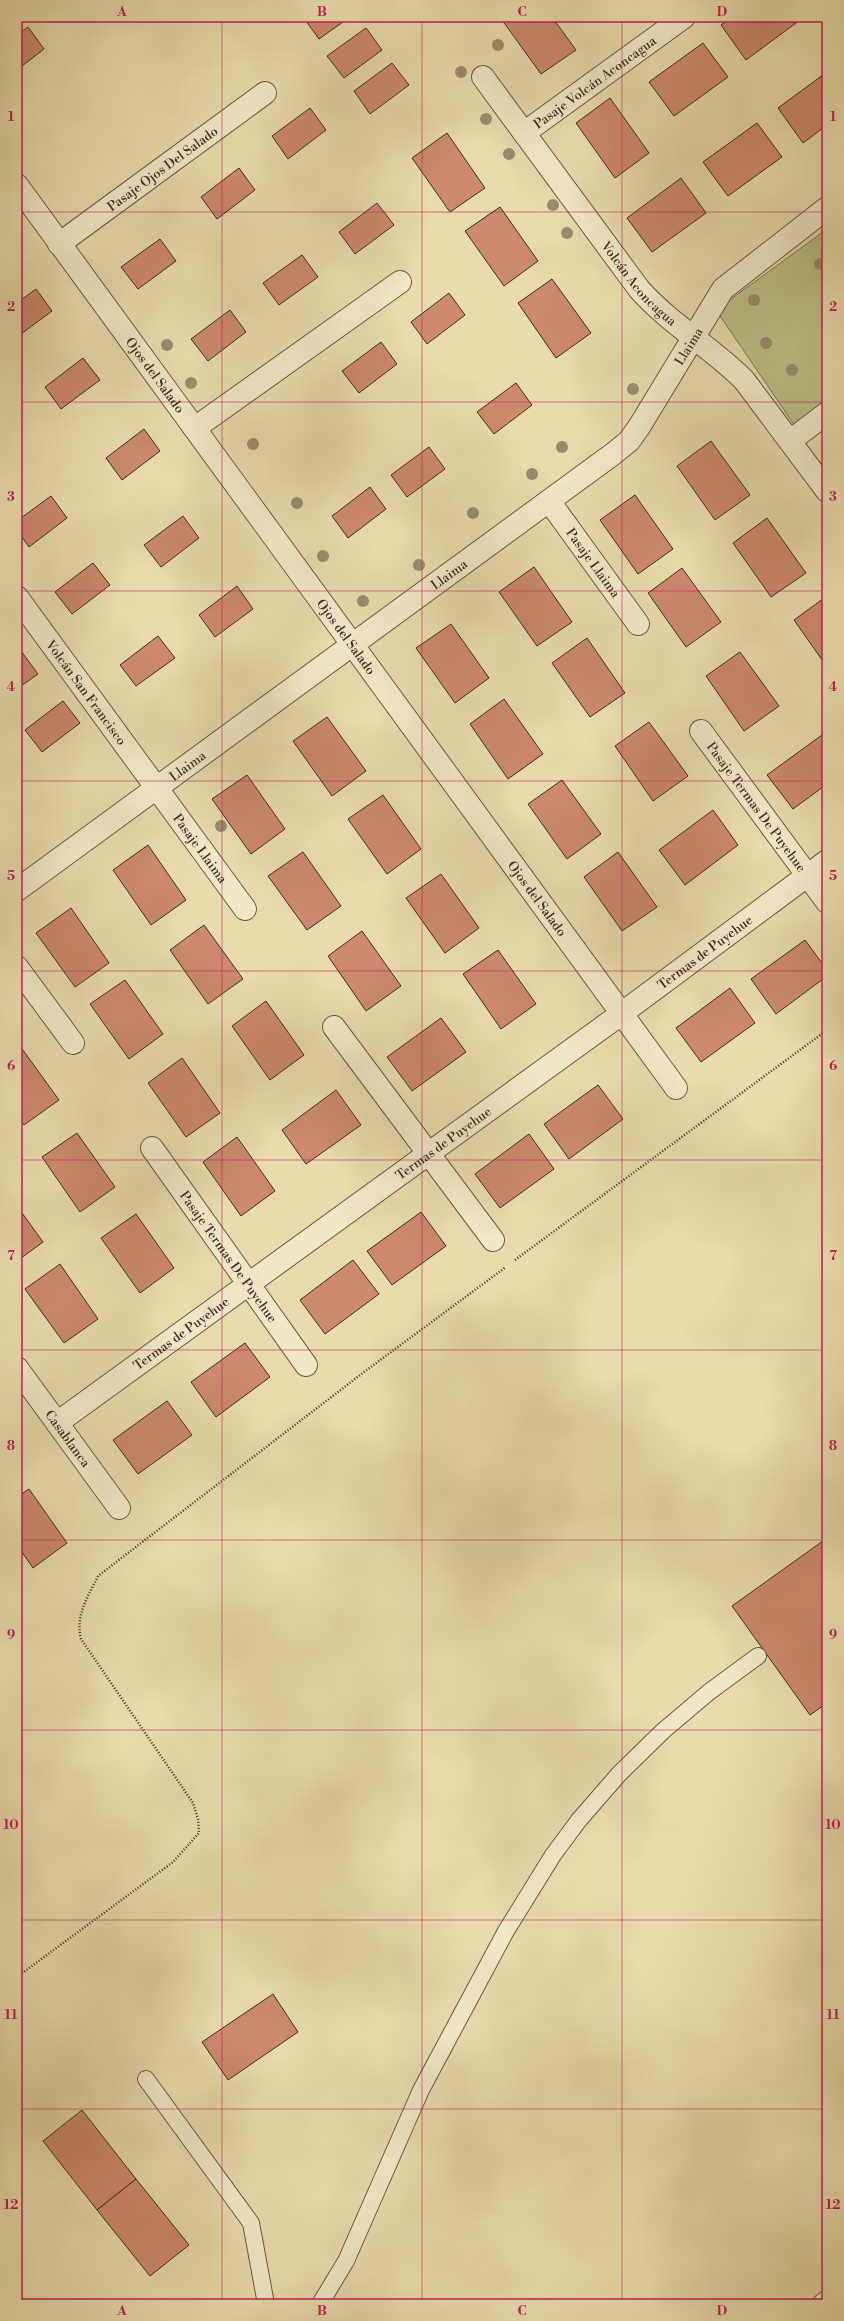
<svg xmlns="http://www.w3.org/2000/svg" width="844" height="2321" viewBox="0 0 844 2321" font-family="'Libre Bodoni',serif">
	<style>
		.green { fill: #babf86; stroke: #7c7656 }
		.building { fill: #cc896d; stroke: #3e2e27 }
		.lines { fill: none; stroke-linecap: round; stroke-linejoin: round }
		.lane-casing { stroke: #695948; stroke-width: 18 }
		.street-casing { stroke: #695948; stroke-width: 24 }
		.path { stroke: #3e2e27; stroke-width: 2.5; stroke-dasharray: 1 2; stroke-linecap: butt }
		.lane { stroke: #f1e8c8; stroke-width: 16 }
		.street { stroke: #f1e8c8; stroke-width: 22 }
		.tree { fill: #998c6d }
		.grid { fill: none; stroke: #c2185b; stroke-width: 1; stroke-opacity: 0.55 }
		.labels { text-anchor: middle; stroke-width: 3; stroke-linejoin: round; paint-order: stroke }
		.street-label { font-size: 13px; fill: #3e2e27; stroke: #f1e8c8 }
		.neatline { fill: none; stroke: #c2185b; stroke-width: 1.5 }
		.grid-label { font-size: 13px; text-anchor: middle; font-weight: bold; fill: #c2185b }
	</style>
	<rect width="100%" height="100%" fill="#e9dbab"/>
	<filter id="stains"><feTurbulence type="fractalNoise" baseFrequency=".005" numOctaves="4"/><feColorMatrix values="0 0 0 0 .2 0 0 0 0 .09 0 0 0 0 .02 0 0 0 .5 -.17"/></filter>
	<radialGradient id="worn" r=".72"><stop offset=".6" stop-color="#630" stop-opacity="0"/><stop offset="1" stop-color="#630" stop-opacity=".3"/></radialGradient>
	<!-- green -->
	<polygon class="green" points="827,229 827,401 795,426 716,310"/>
	<!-- building -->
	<g class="building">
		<polygon points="303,17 350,17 319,39"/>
		<polygon points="507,17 552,17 576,50 541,74 502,20"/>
		<polygon points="733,17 798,17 800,20 746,60 721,25"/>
		<polygon points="28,27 44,49 17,70 17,35"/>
		<polygon points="366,28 382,50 344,78 327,56"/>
		<polygon points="703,43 728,77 674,116 649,82"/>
		<polygon points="392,63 409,85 370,114 354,91"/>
		<polygon points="827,72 827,125 803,143 778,108"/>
		<polygon points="610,98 649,153 615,178 576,123"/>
		<polygon points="310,108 326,130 288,159 272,136"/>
		<polygon points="757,123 782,157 728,196 703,162"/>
		<polygon points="447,133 485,188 450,212 412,158"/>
		<polygon points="239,168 255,190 217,219 201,197"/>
		<polygon points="681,178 706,213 652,252 627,218"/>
		<polygon points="377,203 394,225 355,254 339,232"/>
		<polygon points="500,207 538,261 504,286 465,231"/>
		<polygon points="160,239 176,261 138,289 121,267"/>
		<polygon points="302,255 318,277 279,305 263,283"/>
		<polygon points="552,279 591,333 556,358 518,303"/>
		<polygon points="36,289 52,311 17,337 17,303"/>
		<polygon points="449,293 465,315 427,344 411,322"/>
		<polygon points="230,310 246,332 208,361 191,339"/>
		<polygon points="381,342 397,364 359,393 342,371"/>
		<polygon points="83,358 100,380 61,409 45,387"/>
		<polygon points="516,383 532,405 494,434 477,412"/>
		<polygon points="144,429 160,451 122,480 106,458"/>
		<polygon points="711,441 750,495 715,520 677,466"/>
		<polygon points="429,447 445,469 407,497 391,475"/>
		<polygon points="370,487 386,509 348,538 332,516"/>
		<polygon points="635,495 673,549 638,574 600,520"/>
		<polygon points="51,496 67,518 29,547 17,530 17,521"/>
		<polygon points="183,516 199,538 161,567 144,545"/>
		<polygon points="767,518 806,573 771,597 733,543"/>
		<polygon points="93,563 110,585 72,614 55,592"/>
		<polygon points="534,567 572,622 537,646 499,592"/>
		<polygon points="682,568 721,622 686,647 648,593"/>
		<polygon points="237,586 253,609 215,637 199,615"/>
		<polygon points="827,596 827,667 794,620"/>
		<polygon points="451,624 489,678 455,703 416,648"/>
		<polygon points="158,636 175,658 136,686 120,665"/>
		<polygon points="587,638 625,693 590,717 552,663"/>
		<polygon points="21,651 38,674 17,689 17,654"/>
		<polygon points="740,652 779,706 744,731 706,676"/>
		<polygon points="504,699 543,754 508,779 470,724"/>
		<polygon points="63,701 80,723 42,752 25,730"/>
		<polygon points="327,717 366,771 332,796 293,741"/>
		<polygon points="649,722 688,776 653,801 615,746"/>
		<polygon points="822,735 827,742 827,784 793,809 767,775"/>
		<polygon points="247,775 285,829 251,854 212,799"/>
		<polygon points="562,780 601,834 567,859 528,804"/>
		<polygon points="383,795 421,849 387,874 348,819"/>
		<polygon points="713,810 738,845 685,885 659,850"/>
		<polygon points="148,845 186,900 151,925 113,870"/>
		<polygon points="303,852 341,906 307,930 268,876"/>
		<polygon points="618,852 657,907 622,931 584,877"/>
		<polygon points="441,874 479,928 445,953 406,898"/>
		<polygon points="71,908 109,963 75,987 36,933"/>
		<polygon points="204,925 243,979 208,1004 170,950"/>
		<polygon points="362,931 401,986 366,1011 328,956"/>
		<polygon points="805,940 827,970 827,976 776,1014 751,979"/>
		<polygon points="498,950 536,1004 501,1029 463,974"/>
		<polygon points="125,980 163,1034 129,1059 90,1004"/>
		<polygon points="730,988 755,1023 701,1062 676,1028"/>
		<polygon points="266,1001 304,1055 270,1080 232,1026"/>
		<polygon points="441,1018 466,1052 412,1091 387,1057"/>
		<polygon points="20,1046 59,1100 24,1125 17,1115 17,1048"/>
		<polygon points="182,1058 220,1113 186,1137 148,1083"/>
		<polygon points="598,1085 623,1119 569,1159 544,1124"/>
		<polygon points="336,1090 361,1125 306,1164 282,1130"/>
		<polygon points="77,1133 115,1187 80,1212 42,1157"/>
		<polygon points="529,1134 554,1169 500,1208 475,1174"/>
		<polygon points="237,1137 275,1191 241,1216 203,1162"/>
		<polygon points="17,1206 43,1242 17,1261"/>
		<polygon points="421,1212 446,1246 392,1285 367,1251"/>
		<polygon points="136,1214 174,1268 140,1293 101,1238"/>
		<polygon points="353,1260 379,1294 325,1334 300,1300"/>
		<polygon points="60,1264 98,1319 64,1343 25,1289"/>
		<polygon points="245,1343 270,1377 216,1417 191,1382"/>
		<polygon points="167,1401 192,1435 138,1474 113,1440"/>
		<polygon points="29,1489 67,1543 33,1568 17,1545 17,1497"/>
		<polygon points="827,1538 827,1703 810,1715 732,1606"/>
		<polygon points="273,1994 298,2032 228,2080 202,2042"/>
		<polygon points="82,2110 136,2179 97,2210 43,2141"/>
		<polygon points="136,2179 189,2245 150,2276 97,2210"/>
	</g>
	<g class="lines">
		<!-- lane casing -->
		<g class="lane-casing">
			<g id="lane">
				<polyline points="146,2079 251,2223 266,2304"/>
				<polyline points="320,2304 346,2261 421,2090 506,1931 553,1855 579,1820 619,1774 663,1731 709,1692 758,1656"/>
			</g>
		</g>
		<!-- street casing -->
		<g class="street-casing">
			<g id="street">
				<path id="s1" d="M483 77 639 289C670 324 711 347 744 380L827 491"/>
				<path id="s2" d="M524 133 684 17"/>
				<path id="s3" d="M17 185 676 1088"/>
				<path id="s4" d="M59 244 265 93"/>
				<polyline points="195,428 400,282"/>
				<polyline points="790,441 827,413"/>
				<path id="s5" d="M549 501 638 624"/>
				<path id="s6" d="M17 597 245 909"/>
				<path id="s7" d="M701 731 827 902"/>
				<path id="s8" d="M17 890 613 454 629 441 639 427 723 289 827 208"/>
				<polyline points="17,967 73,1043"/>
				<polyline points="334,1027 493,1240"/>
				<path id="s9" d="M152 1148 306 1365"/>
				<path id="s10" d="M17 1368 119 1508"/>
				<path id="s11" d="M57 1423 621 1014 827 861"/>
				<polyline points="824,2304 827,2302"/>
			</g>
		</g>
		<!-- path -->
		<g class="path">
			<polyline points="515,1260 827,1030"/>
			<path d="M17 1977 173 1862 199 1833 198 1819 193 1803 81 1639C75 1615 88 1597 98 1576L364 1372 506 1267"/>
		</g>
		<!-- lane -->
		<use href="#lane" class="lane"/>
		<!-- street -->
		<use href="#street" class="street"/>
	</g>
	<!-- trees -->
	<g class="tree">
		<circle cx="498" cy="45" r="6"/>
		<circle cx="461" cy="72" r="6"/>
		<circle cx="486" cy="119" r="6"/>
		<circle cx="509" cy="154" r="6"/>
		<circle cx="553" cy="205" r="6"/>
		<circle cx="567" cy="233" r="6"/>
		<circle cx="820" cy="264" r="6"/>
		<circle cx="754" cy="300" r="6"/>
		<circle cx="766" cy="343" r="6"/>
		<circle cx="167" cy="345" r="6"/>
		<circle cx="792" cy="370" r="6"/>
		<circle cx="191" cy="383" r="6"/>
		<circle cx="633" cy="389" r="6"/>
		<circle cx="253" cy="444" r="6"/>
		<circle cx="562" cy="447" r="6"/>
		<circle cx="532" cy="474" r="6"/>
		<circle cx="297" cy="503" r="6"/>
		<circle cx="473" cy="513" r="6"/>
		<circle cx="323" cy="556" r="6"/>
		<circle cx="419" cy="565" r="6"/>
		<circle cx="363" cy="601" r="6"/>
		<circle cx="221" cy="826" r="6"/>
	</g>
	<!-- grid -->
	<path class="grid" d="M222 17V2304M422 17V2304M622 17V2304M17 212H827M17 402H827M17 591H827M17 781H827M17 971H827M17 1160H827M17 1350H827M17 1540H827M17 1730H827M17 1920H827M17 2109H827"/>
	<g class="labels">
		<!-- street labels -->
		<g class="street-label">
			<text dy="5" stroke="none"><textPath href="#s2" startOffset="87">Pasaje Volcán Aconcagua</textPath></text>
			<text dy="5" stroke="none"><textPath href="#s4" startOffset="128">Pasaje Ojos Del Salado</textPath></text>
			<text dy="5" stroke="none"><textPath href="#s1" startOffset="259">Volcán Aconcagua</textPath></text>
			<text dy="5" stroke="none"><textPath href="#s8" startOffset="871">Llaima</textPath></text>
			<text dy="5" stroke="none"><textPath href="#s3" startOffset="235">Ojos del Salado</textPath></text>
			<text dy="5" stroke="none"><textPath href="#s5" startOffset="76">Pasaje Llaima</textPath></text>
			<text dy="5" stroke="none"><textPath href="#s8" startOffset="535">Llaima</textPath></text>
			<text dy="5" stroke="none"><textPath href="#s3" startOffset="559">Ojos del Salado</textPath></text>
			<text dy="5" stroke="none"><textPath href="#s6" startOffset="118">Volcán San Francisco</textPath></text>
			<text dy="5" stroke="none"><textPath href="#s8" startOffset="211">Llaima</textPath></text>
			<text dy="5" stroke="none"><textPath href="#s7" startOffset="94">Pasaje Termas De Puyehue</textPath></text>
			<text dy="5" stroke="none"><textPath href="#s6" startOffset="311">Pasaje Llaima</textPath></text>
			<text dy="5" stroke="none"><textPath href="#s3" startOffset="883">Ojos del Salado</textPath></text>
			<text dy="5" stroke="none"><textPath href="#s11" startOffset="801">Termas de Puyehue</textPath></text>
			<text dy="5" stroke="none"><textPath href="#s11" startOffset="477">Termas de Puyehue</textPath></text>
			<text dy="5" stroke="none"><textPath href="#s9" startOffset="133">Pasaje Termas De Puyehue</textPath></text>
			<text dy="5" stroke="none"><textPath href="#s11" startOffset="153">Termas de Puyehue</textPath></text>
			<text dy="5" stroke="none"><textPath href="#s10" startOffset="87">Casablanca</textPath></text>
		</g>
	</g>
	<!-- margin -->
	<rect width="844" height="2321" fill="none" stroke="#e9dbab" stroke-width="44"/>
	<rect x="22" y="22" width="800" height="2277" class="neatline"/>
	<g class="grid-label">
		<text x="122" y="16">A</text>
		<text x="322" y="16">B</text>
		<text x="522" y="16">C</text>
		<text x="722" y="16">D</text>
		<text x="11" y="121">1</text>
		<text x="833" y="121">1</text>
		<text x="11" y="311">2</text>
		<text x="833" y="311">2</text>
		<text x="11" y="501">3</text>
		<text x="833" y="501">3</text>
		<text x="11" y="691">4</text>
		<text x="833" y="691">4</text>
		<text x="11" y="880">5</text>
		<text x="833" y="880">5</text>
		<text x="11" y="1070">6</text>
		<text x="833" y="1070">6</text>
		<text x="11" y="1260">7</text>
		<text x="833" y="1260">7</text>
		<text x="11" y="1450">8</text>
		<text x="833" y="1450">8</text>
		<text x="11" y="1639">9</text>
		<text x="833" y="1639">9</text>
		<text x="11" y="1829">10</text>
		<text x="833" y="1829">10</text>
		<text x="11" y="2019">11</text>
		<text x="833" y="2019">11</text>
		<text x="11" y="2209">12</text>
		<text x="833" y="2209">12</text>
		<text x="122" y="2315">A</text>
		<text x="322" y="2315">B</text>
		<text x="522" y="2315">C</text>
		<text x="722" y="2315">D</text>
	</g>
	<rect width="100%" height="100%" filter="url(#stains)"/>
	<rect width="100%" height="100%" fill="url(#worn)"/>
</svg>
